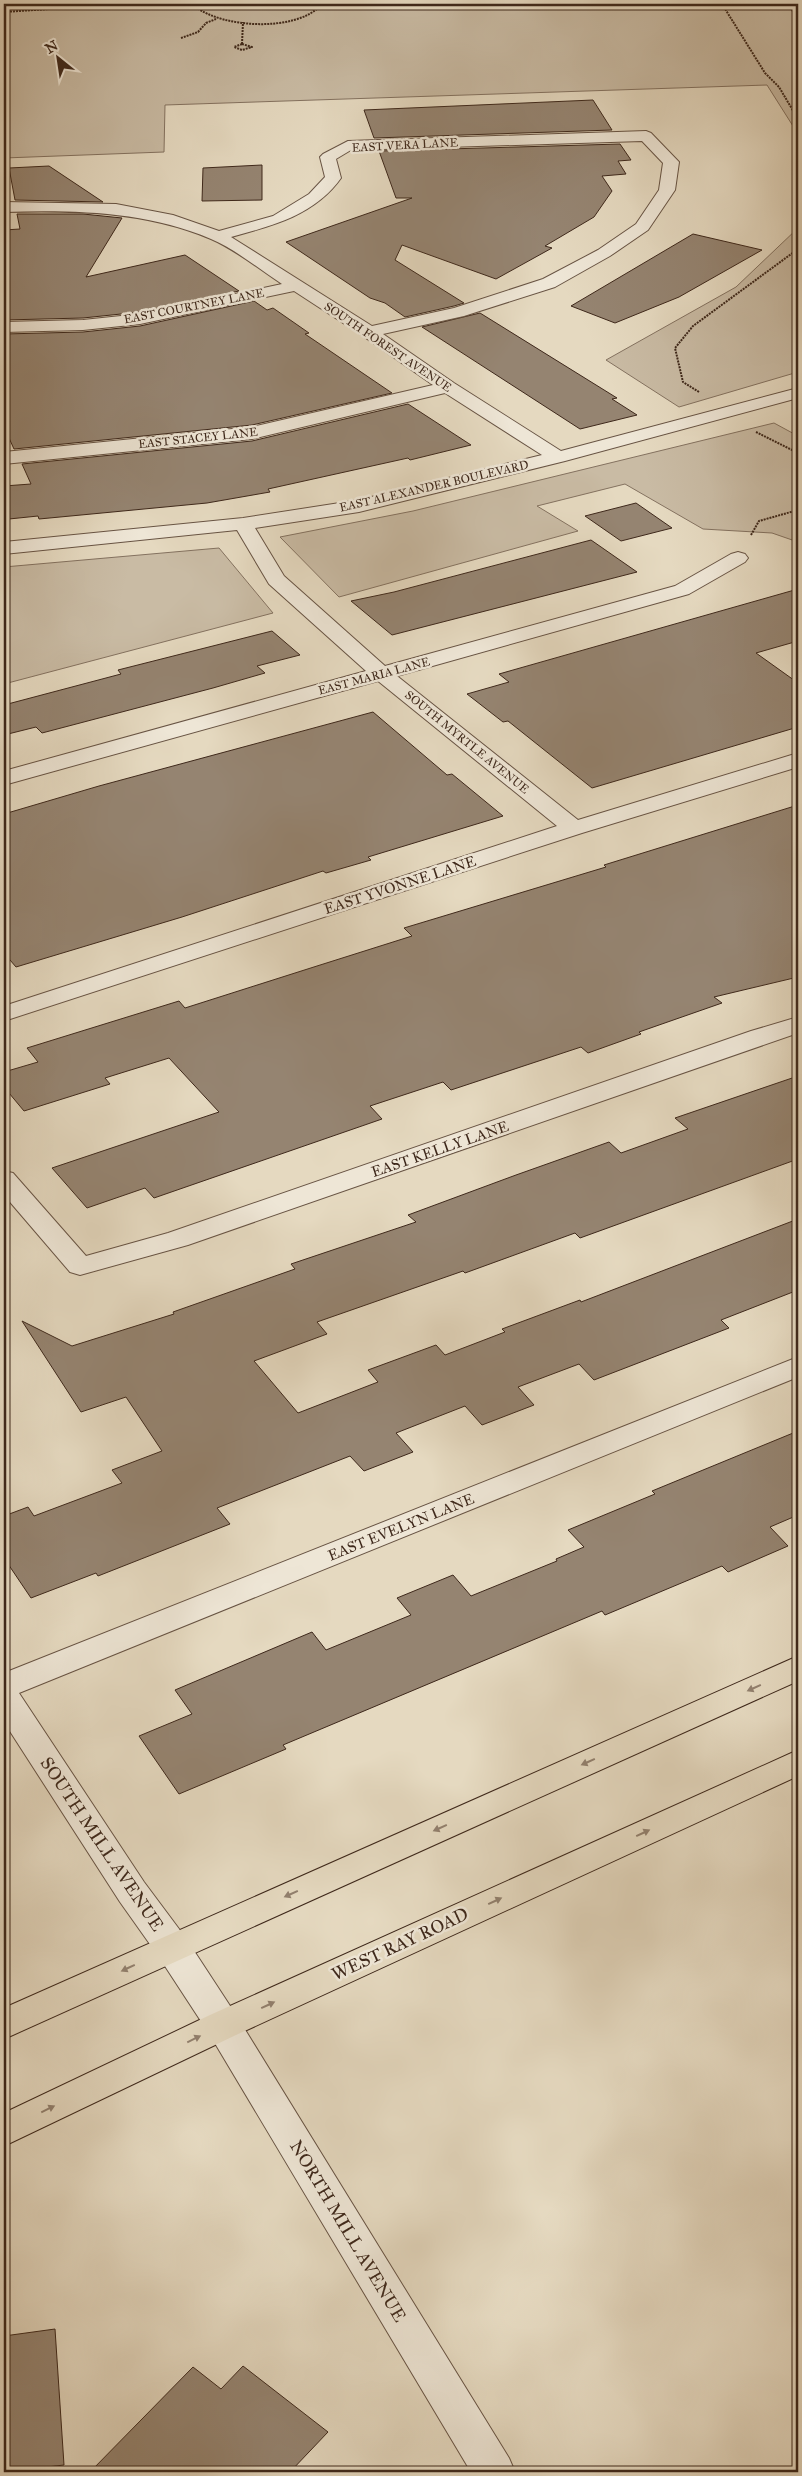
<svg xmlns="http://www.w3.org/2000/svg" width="802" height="2476" viewBox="0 0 802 2476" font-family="'IM FELL Great Primer',serif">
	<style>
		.green { fill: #c9bba4; stroke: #847260 }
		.building { fill: #958471; stroke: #3e281b }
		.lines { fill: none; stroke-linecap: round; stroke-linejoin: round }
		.street-casing { stroke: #685444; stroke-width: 2 }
		.primary-casing { stroke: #3e281b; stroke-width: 2 }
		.path { stroke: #3e281b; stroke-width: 2; stroke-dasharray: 2 1; stroke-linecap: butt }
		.street { fill: #eee6d6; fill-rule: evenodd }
		.primary { fill: #e5d9c0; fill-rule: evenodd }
		.oneway { fill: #92806e }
		.labels { text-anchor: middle; stroke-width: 5; stroke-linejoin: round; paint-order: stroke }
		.far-street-label { font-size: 12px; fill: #3e281b; stroke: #eee6d6 }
		.street-label { font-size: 15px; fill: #3e281b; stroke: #eee6d6 }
		.near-street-label { font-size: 18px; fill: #3e281b; stroke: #eee6d6 }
	</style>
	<rect width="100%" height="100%" fill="#e5d9c0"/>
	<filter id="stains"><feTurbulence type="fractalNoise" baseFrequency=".004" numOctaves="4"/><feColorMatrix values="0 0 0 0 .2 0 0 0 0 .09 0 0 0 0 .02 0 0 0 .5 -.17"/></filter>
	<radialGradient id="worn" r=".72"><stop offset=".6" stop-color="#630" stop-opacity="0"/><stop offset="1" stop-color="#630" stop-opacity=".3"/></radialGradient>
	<!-- green -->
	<g class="green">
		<polygon points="4,4 787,4 798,20 798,134 767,85 165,105 164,152 4,158"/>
		<polygon points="798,228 798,372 679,407 606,360 736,287"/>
		<polygon points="774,423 798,436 798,542 772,533 703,529 625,484 537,506 578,531 339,597 280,537 413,511"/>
		<polygon points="219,548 273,613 4,684 4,567"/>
	</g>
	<!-- building -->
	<g class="building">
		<polygon points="593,100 612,130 374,138 364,110"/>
		<polygon points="620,144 631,160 618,161 626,174 602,176 612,191 594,217 545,246 552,248 496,279 402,245 395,260 464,303 454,306 405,317 385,303 370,298 286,242 412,198 396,198 379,151"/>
		<polygon points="262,165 262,200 202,201 203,168"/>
		<polygon points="49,166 103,202 15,200 9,168"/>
		<polygon points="17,214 83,214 122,218 86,277 185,255 239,291 140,312 83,318 4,320 4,230 20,229"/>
		<polygon points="693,234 762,250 679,297 615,323 571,306"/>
		<polygon points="254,301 267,310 273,308 309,333 305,334 392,393 252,425 14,449 4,427 4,334 83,332 140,326"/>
		<polygon points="480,313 617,398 612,399 637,415 580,429 422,327"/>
		<polygon points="408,404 471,445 410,460 408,458 268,489 270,492 207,503 39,519 38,516 9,519 4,503 4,486 31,484 22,464 252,441"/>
		<polygon points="636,503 672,528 621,541 585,516"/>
		<polygon points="591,540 637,572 392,635 351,601 394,592"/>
		<polygon points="798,589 798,641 756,653 798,683 798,727 592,788 508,721 503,722 467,694 509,682 499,674"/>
		<polygon points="272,631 300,655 257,666 265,673 213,688 42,733 36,727 4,735 4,705 121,674 118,670"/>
		<polygon points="373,712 447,775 452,774 503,816 368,857 371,860 326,873 323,871 182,917 16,967 4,953 4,814 99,786"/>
		<polygon points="798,805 798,977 714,997 722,1003 639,1032 641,1034 588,1053 581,1047 451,1090 443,1082 370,1106 382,1119 154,1198 145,1188 87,1208 52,1168 219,1112 169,1058 105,1078 110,1084 24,1111 4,1087 4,1072 38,1062 27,1048 179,1001 185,1008 317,966 412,936 404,928 606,867 604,865"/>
		<polygon points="798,1076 798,1159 580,1238 575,1233 465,1273 463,1271 317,1322 327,1334 254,1361 298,1413 378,1382 368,1370 436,1345 445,1355 505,1332 502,1329 580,1300 581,1302 798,1219 798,1290 721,1320 729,1328 594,1380 579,1364 518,1387 534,1405 482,1425 465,1406 396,1433 413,1452 364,1471 350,1456 217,1508 230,1524 98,1576 96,1573 31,1598 4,1558 4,1516 28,1507 34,1516 122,1483 112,1470 162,1451 126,1397 81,1412 22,1321 72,1346 174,1314 173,1312 295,1269 291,1264 416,1222 408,1215 516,1175 609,1142 621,1153 688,1129 675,1118"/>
		<polygon points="798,1431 798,1515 770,1527 788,1546 728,1572 722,1566 605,1615 602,1611 283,1745 286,1749 179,1794 139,1736 192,1714 175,1690 312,1632 326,1650 411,1615 397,1598 453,1575 471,1596 557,1561 556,1559 584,1547 568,1530 655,1494 652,1491"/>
		<polygon points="55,2329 64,2465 4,2472 4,2336"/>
		<polygon points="243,2366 328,2432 290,2472 90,2472 193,2367 221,2389"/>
	</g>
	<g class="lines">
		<!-- street casing -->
		<g class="street-casing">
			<g id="street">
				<path d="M646 131 651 133 679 162 675 190 648 230 610 256 555 287 464 316 383 334 454 383 561 451 798 388V398L565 461 359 512 255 528 284 576 385 666 675 586 731 554 738 552 745 554 748 558 745 562 689 594 397 676 578 820 798 753V767L582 833 4 1021V1006L557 826 378 681 4 785V771L366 671 269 584 237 530 4 554V542L243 518 359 500 542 455 445 393 252 439 4 464V452L252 427 433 385 363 336 294 291 140 324 83 330 4 332V322L83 320 140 314 282 284C259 269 235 249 211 239 145 211 74 210 4 212V202L116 204 173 215 219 231 273 216 309 194 325 177 320 157 323 154 348 141ZM642 141 663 163 659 190 636 224 598 250 543 279 454 308 372 326 231 237C272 226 315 215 341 178L336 159 351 150Z"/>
				<polygon points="798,1017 798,1033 188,1245 80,1275 70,1272 4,1195 4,1171 13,1173 86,1256 168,1233 751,1031"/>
				<polygon points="798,1357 798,1377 19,1693 144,1882 185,1937 236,2015 509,2458 515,2472 471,2472 210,2035 159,1957 120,1902 4,1722 4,1673"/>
			</g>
		</g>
		<!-- primary casing -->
		<g class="primary-casing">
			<g id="primary">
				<polygon points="798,1656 798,1681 4,2039 4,2008"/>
				<polygon points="798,1750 798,1776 236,2035 4,2146 4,2113 210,2015"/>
			</g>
		</g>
		<!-- path -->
		<g class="path">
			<path d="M198 4 196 7C223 28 295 32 320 6H304V4"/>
			<polyline points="722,4 765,73 779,87 798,119"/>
			<polyline points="4,12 126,4"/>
			<polyline points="181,38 198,32 206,23 216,19"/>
			<polygon points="242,44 252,47 242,50 234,47"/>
			<polyline points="242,44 243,22"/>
			<polyline points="699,392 683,382 675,348 693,326 798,249"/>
			<polyline points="756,432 798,453"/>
			<polyline points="751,535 759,521 798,510"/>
		</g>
		<!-- street -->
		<use href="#street" class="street"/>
		<!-- primary -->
		<use href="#primary" class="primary"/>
	</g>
	<!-- one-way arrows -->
	<defs><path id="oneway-solid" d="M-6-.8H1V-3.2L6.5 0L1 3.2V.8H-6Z" transform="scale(1.25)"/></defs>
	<g class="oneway">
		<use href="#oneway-solid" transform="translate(754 1688) rotate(156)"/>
		<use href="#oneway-solid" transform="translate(588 1762) rotate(156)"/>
		<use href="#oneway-solid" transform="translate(440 1828) rotate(156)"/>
		<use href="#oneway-solid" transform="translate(643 1833) rotate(-25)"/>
		<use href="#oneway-solid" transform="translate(291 1894) rotate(156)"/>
		<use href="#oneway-solid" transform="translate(495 1901) rotate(-25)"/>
		<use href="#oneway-solid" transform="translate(128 1968) rotate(155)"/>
		<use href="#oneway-solid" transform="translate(268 2005) rotate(-25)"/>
		<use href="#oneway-solid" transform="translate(194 2039) rotate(-26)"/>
		<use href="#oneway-solid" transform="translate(48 2109) rotate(-26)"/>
	</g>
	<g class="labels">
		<!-- far-street labels -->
		<g class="far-street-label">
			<text transform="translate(405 145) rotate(-3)" y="4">EAST VERA LANE</text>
			<text transform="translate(194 306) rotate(-11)" y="4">EAST COURTNEY LANE</text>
			<text transform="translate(388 347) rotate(34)" y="4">SOUTH FOREST AVENUE</text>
			<text transform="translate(198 438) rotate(-6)" y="4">EAST STACEY LANE</text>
			<text transform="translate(434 486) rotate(-13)" y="4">EAST ALEXANDER BOULEVARD</text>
			<text transform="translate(374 676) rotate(-15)" y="4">EAST MARIA LANE</text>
			<text transform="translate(467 742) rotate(39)" y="4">SOUTH MYRTLE AVENUE</text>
		</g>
		<!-- street labels -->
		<g class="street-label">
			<text transform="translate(400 885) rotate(-18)" y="5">EAST YVONNE LANE</text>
			<text transform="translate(440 1149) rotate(-19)" y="5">EAST KELLY LANE</text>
			<text transform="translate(401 1527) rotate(-22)" y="5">EAST EVELYN LANE</text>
		</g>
		<!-- near-street labels -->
		<g class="near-street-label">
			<text transform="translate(102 1844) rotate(56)" y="6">SOUTH MILL AVENUE</text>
			<text transform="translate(400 1944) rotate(-25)" y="6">WEST RAY ROAD</text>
			<text transform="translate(348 2231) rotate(59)" y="6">NORTH MILL AVENUE</text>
		</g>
	</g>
	<!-- margin -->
	<rect width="802" height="2476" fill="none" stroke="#e5d9c0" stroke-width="20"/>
	<rect x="5" y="5" width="792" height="2466" fill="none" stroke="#3e281b" stroke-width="2.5"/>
	<rect x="10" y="10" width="782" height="2456" fill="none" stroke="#3e281b"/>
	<!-- north arrow -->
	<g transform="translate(58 58) rotate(330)" stroke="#eee6d6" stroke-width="4" paint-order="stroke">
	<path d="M0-4L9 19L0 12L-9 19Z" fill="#3e281b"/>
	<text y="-8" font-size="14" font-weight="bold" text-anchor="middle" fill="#3e281b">N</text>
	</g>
	<rect width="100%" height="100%" filter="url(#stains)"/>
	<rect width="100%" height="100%" fill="url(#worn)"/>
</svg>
